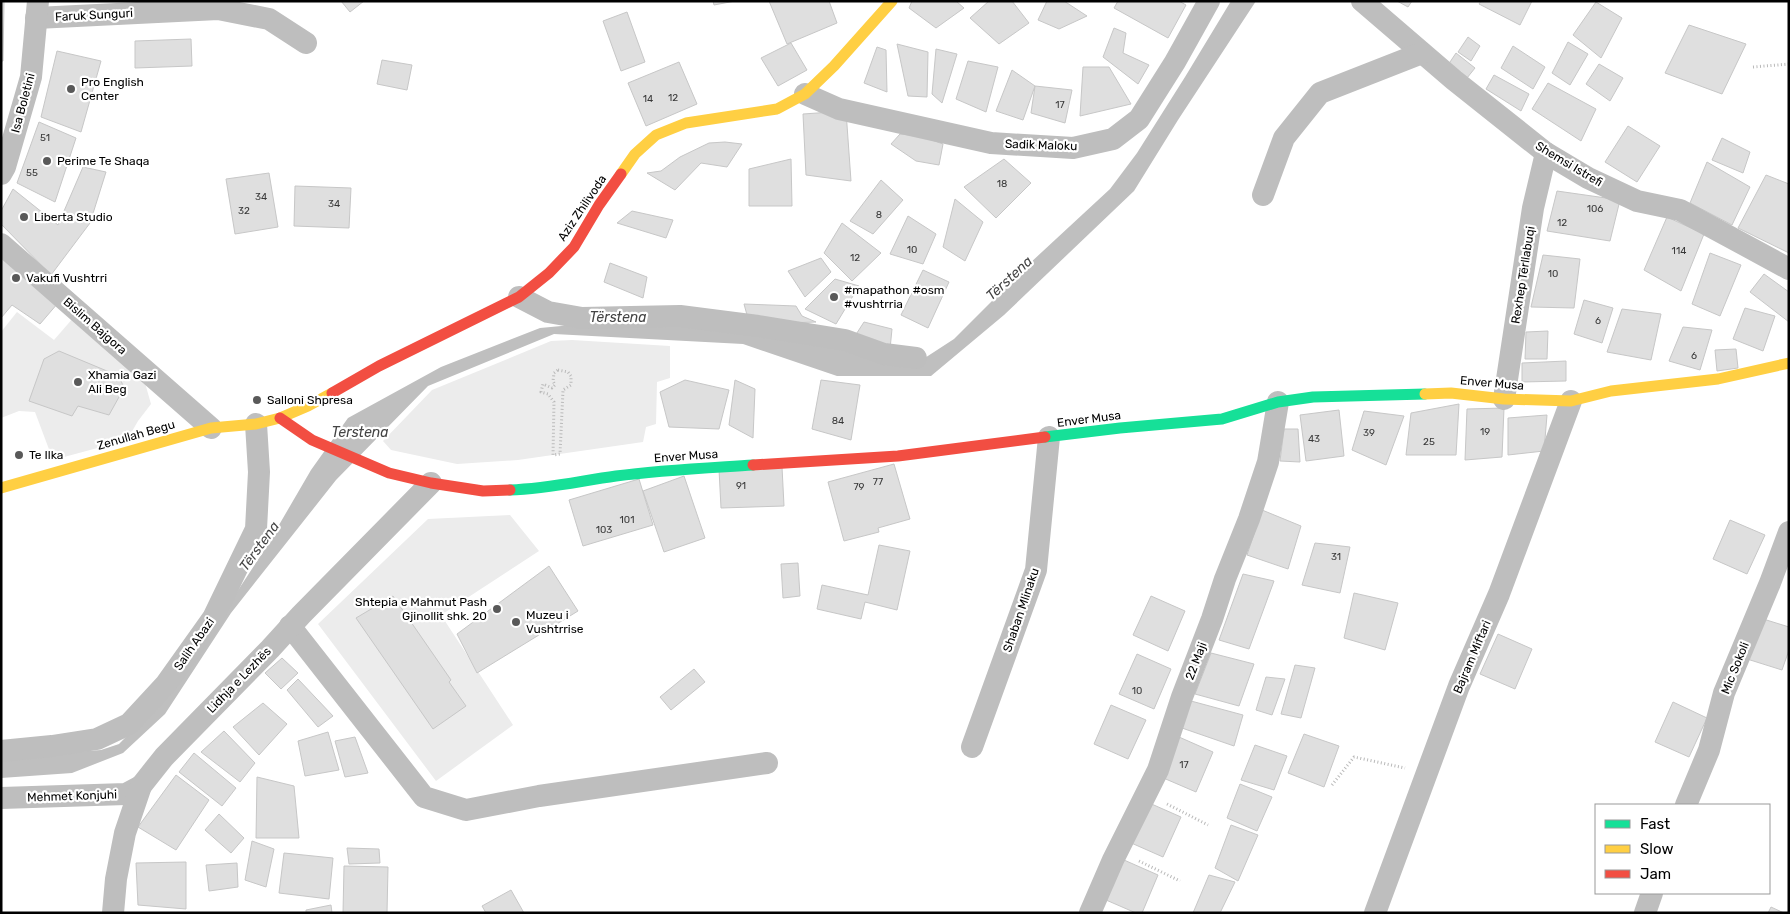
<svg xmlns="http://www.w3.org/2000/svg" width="1790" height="914" viewBox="0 0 1790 914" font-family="Rubik,sans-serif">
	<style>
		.green { fill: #ececec }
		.water { fill: #bfbfbf }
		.building { fill: #dfdfdf; stroke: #c7c7c7 }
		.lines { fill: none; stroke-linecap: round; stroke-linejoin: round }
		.path { stroke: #b9b9b9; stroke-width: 3; stroke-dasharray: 1 2.5; stroke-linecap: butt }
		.street { stroke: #bebebe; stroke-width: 22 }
		.fast { stroke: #16e098; stroke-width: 11 }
		.slow { stroke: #ffcf43; stroke-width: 11 }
		.jam { stroke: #f24e42; stroke-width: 11 }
		.poi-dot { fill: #595959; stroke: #fff; stroke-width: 2 }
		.labels { text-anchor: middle; stroke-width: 4.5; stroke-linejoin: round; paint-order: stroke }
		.number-label { font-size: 10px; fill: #383838 }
		.street-label { font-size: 12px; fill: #000; stroke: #fff }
		.poi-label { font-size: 12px; fill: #000; stroke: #fff; text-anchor: start }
		.water-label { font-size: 14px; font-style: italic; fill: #444; stroke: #fff }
	</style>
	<rect width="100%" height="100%" fill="#fff"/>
	<!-- green -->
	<g class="green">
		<polygon points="17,312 54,340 74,317 145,383 151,404 138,421 127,440 53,460 35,412 19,411 1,418 1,332"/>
		<polygon points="572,340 670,346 670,378 657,382 656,424 646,427 643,442 518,460 457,464 391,450 383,441 432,390 551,341"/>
		<polygon points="510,515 539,551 441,615 513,725 436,781 318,624 428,519"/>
	</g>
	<!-- water -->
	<polygon class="water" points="1231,1 1256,1 1178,120 1134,191 1004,315 931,376 837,376 743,344 554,334 428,386 336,480 231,613 165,714 123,753 72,773 1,778 1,757 101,750 119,744 174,688 265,549 311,470 348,418 441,367 540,328 615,321 731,325 914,365 954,339 1029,264 1110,189 1137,153 1185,77"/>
	<!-- building -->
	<g class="building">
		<polygon points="1,1 4,1 3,61 1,61"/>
		<polygon points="341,1 364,1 350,12"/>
		<polygon points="713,1 735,1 714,5"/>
		<polygon points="769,1 829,1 837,23 787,44"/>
		<polygon points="912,1 956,1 964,8 936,28 909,8"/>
		<polygon points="989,1 1012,1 1029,23 999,44 970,18"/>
		<polygon points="1047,1 1064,1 1087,16 1059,29 1038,20"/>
		<polygon points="1118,1 1179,1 1186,5 1168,38 1114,8"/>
		<polygon points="1397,1 1412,1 1408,7"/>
		<polygon points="1481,1 1532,1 1520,25 1479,4"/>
		<polygon points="1596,2 1622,18 1601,58 1573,35"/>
		<polygon points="627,12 645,62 621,71 603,21"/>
		<polygon points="1689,25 1746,44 1722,94 1665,73"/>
		<polygon points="1114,28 1126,33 1123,53 1149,65 1138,84 1103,57"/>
		<polygon points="1468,37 1480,46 1471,61 1458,52"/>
		<polygon points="191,39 192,66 135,68 135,41"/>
		<polygon points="1568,42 1588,54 1570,85 1552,73"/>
		<polygon points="791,43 807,70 778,86 761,58"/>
		<polygon points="897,44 928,52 927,97 908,96"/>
		<polygon points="1513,46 1545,67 1533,89 1501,68"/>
		<polygon points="877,47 886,50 887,92 864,83"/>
		<polygon points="936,49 957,54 942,103 932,94"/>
		<polygon points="57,51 101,61 81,132 41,117"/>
		<polygon points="1456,53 1475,68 1467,78 1448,65"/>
		<polygon points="382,60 412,65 407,90 377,84"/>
		<polygon points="968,61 998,67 986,112 956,99"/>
		<polygon points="679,62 697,104 646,126 628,83"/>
		<polygon points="1599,64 1623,78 1610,101 1586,84"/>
		<polygon points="1083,67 1109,67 1131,104 1080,116"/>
		<polygon points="1012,70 1035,86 1023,120 996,111"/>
		<polygon points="1494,75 1529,94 1521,111 1486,89"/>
		<polygon points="1548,83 1596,109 1581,141 1532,109"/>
		<polygon points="1035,86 1072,90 1065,123 1031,113"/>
		<polygon points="846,111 851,181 806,175 803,114"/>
		<polygon points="39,122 76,138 55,202 17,183"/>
		<polygon points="1628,126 1660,146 1637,182 1605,162"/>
		<polygon points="900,134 921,136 943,144 939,165 916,161 891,144"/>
		<polygon points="1722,138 1750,152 1743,173 1712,160"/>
		<polygon points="725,142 742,144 727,167 701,163 675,190 647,173 661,171 680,157 709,143"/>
		<polygon points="791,159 792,206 749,206 749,169"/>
		<polygon points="1004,159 1031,183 996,218 964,187"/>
		<polygon points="1707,162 1750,187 1732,225 1690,203"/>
		<polygon points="83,167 106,172 90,223 51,275 1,224 1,211 13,189 58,225"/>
		<polygon points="269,173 278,227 235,234 226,179"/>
		<polygon points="1766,175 1789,184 1789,253 1738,228"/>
		<polygon points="881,180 903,200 873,234 850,221"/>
		<polygon points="295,186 351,188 349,228 294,226"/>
		<polygon points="1557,191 1620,200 1610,241 1547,231"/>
		<polygon points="955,199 983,222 965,261 943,247"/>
		<polygon points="632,211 673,220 666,238 617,223"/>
		<polygon points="908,216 936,234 923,264 890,254"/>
		<polygon points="1667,217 1704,234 1681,291 1644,270"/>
		<polygon points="842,223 881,253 852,281 824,253"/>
		<polygon points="1,253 58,303 40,324 12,305 1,318"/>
		<polygon points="1710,253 1741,265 1720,316 1692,304"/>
		<polygon points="1543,255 1580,259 1574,308 1531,307"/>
		<polygon points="821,258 831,272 805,297 788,271"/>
		<polygon points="610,263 647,277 643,298 604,282"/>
		<polygon points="923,270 949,282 928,328 901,315"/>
		<polygon points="1764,274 1789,292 1789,322 1750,292"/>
		<polygon points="835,279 859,286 836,324 805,309"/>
		<polygon points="1584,300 1613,308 1602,343 1574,334"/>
		<polygon points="744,304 796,306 802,316 816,322 786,323 747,315"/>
		<polygon points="1745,308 1775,316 1763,351 1733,339"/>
		<polygon points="1622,309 1661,314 1651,360 1607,352"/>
		<polygon points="864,322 892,329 890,349 853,339"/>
		<polygon points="1683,327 1712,330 1700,370 1669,361"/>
		<polygon points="1548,331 1547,359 1525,359 1526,332"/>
		<polygon points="1736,349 1738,368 1717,371 1715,350"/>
		<polygon points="59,351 119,376 124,388 109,415 78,406 72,416 29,401 44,359"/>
		<polygon points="1566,361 1566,381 1522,382 1522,363"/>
		<polygon points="685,380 729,390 719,429 669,427 660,392"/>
		<polygon points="735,380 755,389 753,438 729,425"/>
		<polygon points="821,380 860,385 851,440 812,429"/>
		<polygon points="1459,404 1456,455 1406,455 1411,413"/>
		<polygon points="1504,408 1502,457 1465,460 1467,409"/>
		<polygon points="1339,410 1344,456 1306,461 1300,415"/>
		<polygon points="1364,411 1404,416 1386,465 1352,450"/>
		<polygon points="1547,415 1544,451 1508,455 1508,418"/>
		<polygon points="1284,429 1298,429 1300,462 1280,461"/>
		<polygon points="894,464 910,519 878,528 879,532 844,541 828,482"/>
		<polygon points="782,467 784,506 721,508 719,469"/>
		<polygon points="684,476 705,538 664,552 643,491"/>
		<polygon points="639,479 653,525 583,546 569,500"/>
		<polygon points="1262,510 1301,526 1288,569 1247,555"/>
		<polygon points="1730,520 1765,535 1747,574 1713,559"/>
		<polygon points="1315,543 1350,547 1340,593 1302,585"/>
		<polygon points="879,545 910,551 897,610 865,602 861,619 817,609 822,585 868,595"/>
		<polygon points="798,563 800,596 783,598 781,564"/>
		<polygon points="549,566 578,611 477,673 457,634"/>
		<polygon points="1243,574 1274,581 1249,649 1219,640"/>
		<polygon points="1354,593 1398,603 1385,650 1344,638"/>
		<polygon points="393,596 451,680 449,682 466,706 433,729 356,618"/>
		<polygon points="1151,596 1185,611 1168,651 1133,635"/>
		<polygon points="1760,618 1789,627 1789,650 1782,670 1747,659"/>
		<polygon points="1498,634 1532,649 1515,689 1480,674"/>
		<polygon points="1211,653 1254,664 1239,706 1195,694"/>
		<polygon points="1137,654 1171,669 1154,709 1119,694"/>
		<polygon points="282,658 298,673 281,689 265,673"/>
		<polygon points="1295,665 1315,668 1301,718 1281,714"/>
		<polygon points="694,669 705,682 671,710 660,697"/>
		<polygon points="1266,677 1285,679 1272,715 1256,710"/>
		<polygon points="298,679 333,716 318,727 287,690"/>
		<polygon points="1191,701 1243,715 1234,746 1179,727"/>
		<polygon points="1673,702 1707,718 1689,757 1655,742"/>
		<polygon points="263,703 287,724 259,755 233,727"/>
		<polygon points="1111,705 1146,720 1128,759 1094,744"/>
		<polygon points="224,731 255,763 240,782 201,752"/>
		<polygon points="328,732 339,770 305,776 298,741"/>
		<polygon points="1304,734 1339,746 1324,787 1288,773"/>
		<polygon points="355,737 368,773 345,777 335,741"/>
		<polygon points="1179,737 1213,752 1196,792 1161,777"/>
		<polygon points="1255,745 1287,756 1274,790 1241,780"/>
		<polygon points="194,753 236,788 222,806 179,772"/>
		<polygon points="176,775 209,800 176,850 138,827"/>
		<polygon points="257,777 294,786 299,838 256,838"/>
		<polygon points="1240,784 1272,797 1257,831 1227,818"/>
		<polygon points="1147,802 1181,817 1163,857 1129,842"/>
		<polygon points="219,814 244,838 231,853 205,830"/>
		<polygon points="1231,825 1258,835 1238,881 1215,868"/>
		<polygon points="252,841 274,849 266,887 245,880"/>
		<polygon points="347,848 379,849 380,863 349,864"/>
		<polygon points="284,853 333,858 329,899 279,893"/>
		<polygon points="1124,860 1158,875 1142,913 1136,913 1106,900"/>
		<polygon points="186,862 186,909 138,905 136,863"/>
		<polygon points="237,863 238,887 209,891 206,865"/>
		<polygon points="344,866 388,867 387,913 343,913"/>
		<polygon points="1209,875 1235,882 1220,913 1193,913"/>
		<polygon points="511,890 524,913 486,913 482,906"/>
		<polygon points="331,905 332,913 306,913 306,910"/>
		<polygon points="1771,907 1784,913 1768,913"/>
	</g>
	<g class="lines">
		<!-- path -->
		<g class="path">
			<polyline points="1753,67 1789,64"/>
			<polygon points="558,370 568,372 571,376 571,385 563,390 560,454 553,455 554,402 548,394 541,392 543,384 552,388 555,385 553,381 554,373"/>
			<polyline points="1332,785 1354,757 1405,768"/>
			<polyline points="1167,804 1208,825"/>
			<polyline points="1139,861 1180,881"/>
		</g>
		<!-- street -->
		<g class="street">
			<polyline points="1362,1 1454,80 1546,153 1588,178 1637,201 1680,210 1789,269"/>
			<polyline points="36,18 218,9 269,19 306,43"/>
			<polyline points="805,94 839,109 991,143 1073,148 1113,139 1139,119 1175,62 1209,1"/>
			<polyline points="1,174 5,167 31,77 38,1"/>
			<polyline points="1263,195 1284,138 1320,93 1422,53"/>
			<polyline points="1,244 211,428"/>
			<polyline points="519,297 548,312 582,318 680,316 758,326 845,340 884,354 916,358"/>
			<polyline points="1504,399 1533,208 1546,153"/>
			<polyline points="290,626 424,797 466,810 539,796 767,763"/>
			<polyline points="972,747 1036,570 1049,437"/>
			<polyline points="1,751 52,746 97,739 129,724 166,684 213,618 256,529 259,472 256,424"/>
			<polyline points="1,798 126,794 141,786"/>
			<polyline points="1686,805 1709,750 1724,693 1770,583 1789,532"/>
			<polyline points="113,913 116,879 125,833 141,786 164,757 270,649 301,615 431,483"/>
			<polyline points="1090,913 1113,860 1158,770 1182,697 1212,619 1225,579 1249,519 1268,462 1278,402"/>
			<polyline points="1375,913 1459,686 1499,594 1571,401"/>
			<polyline points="1645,913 1652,893"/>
		</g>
		<!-- fast -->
		<g class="fast">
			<polyline points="1045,437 1120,428 1222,419 1278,402 1313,397 1425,394"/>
			<path d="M510 490C546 489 580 481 616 476 661 470 707 468 753 465"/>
		</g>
		<!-- slow -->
		<g class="slow">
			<polyline points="621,174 635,154 656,135 686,123 777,109 805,94 834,66 892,1"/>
			<polyline points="1425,394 1451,393 1504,399 1571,401 1611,391 1718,379 1789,363"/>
			<polyline points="1,488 211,428 256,424 280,418 308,406 332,393"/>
		</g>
		<!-- jam -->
		<g class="jam">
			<polyline points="332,393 379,366 519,297 549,273 574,247 599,205 621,174"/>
			<polyline points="280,418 312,440 389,473 431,483 483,491 510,490"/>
			<polyline points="753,465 898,456 1045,437"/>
		</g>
	</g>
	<!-- markers -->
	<g class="poi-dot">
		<circle cx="71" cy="89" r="5"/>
		<circle cx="47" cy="161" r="5"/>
		<circle cx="24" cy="217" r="5"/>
		<circle cx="16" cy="278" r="5"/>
		<circle cx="834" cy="297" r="5"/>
		<circle cx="78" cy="382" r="5"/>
		<circle cx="257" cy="400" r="5"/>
		<circle cx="19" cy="455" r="5"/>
		<circle cx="497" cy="609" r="5"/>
		<circle cx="516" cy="622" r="5"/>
	</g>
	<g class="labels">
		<!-- number labels -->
		<g class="number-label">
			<text x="673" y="101">12</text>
			<text x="648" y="102">14</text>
			<text x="1060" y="108">17</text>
			<text x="45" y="141">51</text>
			<text x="32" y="176">55</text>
			<text x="1002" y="187">18</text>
			<text x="261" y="200">34</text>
			<text x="334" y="207">34</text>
			<text x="1595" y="212">106</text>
			<text x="244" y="214">32</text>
			<text x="879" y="218">8</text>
			<text x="1562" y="226">12</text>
			<text x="912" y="253">10</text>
			<text x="1679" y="254">114</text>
			<text x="855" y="261">12</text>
			<text x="1553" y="277">10</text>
			<text x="1598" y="324">6</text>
			<text x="1694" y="359">6</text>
			<text x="838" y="424">84</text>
			<text x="1485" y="435">19</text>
			<text x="1369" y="436">39</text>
			<text x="1314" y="442">43</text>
			<text x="1429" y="445">25</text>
			<text x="878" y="485">77</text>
			<text x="741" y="489">91</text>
			<text x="859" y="490">79</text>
			<text x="627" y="523">101</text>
			<text x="604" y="533">103</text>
			<text x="1336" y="560">31</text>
			<text x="1137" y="694">10</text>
			<text x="1184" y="768">17</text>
		</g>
		<!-- street labels -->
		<g class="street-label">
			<text transform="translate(94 15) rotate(-3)" y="4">Faruk Sunguri</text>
			<text transform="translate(23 103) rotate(-75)" y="4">Isa Boletini</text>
			<text transform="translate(1041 145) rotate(2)" y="4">Sadik Maloku</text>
			<text transform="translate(1569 164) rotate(31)" y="4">Shemsi Istrefi</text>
			<text transform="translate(582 208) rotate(-56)" y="4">Aziz Zhilivoda</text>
			<text transform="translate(1523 275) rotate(-81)" y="4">Rexhep Tërllabuqi</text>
			<text transform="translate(95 326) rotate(41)" y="4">Bislim Bajgora</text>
			<text transform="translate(1492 383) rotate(5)" y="4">Enver Musa</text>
			<text transform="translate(1089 419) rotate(-7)" y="4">Enver Musa</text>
			<text transform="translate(136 435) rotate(-16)" y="4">Zenullah Begu</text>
			<text transform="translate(686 456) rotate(-4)" y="4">Enver Musa</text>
			<text transform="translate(1021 610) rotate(-71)" y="4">Shaban Mlinaku</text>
			<text transform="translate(194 644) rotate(-55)" y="4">Salih Abazi</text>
			<text transform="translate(1472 657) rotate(-67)" y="4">Bajram Miftari</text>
			<text transform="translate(1196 661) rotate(-69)" y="4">22 Maji</text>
			<text transform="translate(1735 668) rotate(-68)" y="4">Mic Sokoli</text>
			<text transform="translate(239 680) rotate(-46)" y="4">Lidhja e Lezhës</text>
			<text transform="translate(72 796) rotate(-2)" y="4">Mehmet Konjuhi</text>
		</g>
		<!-- poi labels -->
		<g class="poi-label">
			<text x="81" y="86">Pro English<tspan x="81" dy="14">Center</tspan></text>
			<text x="57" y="165">Perime Te Shaqa</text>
			<text x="34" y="221">Liberta Studio</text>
			<text x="26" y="282">Vakufi Vushtrri</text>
			<text x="844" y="294">#mapathon #osm<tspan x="844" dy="14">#vushtrria</tspan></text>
			<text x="88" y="379">Xhamia Gazi<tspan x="88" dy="14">Ali Beg</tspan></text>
			<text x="267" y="404">Salloni Shpresa</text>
			<text x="29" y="459">Te Ilka</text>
			<text x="487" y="606" text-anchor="end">Shtepia e Mahmut Pash<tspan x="487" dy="14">Gjinollit shk. 20</tspan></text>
			<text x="526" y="619">Muzeu i<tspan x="526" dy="14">Vushtrrise</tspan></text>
		</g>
		<!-- water labels -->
		<g class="water-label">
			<text transform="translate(1009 278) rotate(-43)" y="5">Tërstena</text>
			<text x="618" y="322">Tërstena</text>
			<text x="360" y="437">Terstena</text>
			<text transform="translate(259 546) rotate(-54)" y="5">Tërstena</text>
		</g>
	</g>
	<!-- border -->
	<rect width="1790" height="914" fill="none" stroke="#000000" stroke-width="5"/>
	<!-- legend -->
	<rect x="1595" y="804" width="175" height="90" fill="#ffffff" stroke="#999999"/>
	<rect x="1605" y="820" width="25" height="8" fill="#16e098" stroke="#999999"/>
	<text x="1640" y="829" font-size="15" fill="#000000">Fast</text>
	<rect x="1605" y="845" width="25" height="8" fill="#ffcf43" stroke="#999999"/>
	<text x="1640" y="854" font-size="15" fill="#000000">Slow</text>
	<rect x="1605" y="870" width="25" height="8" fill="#f24e42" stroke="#999999"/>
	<text x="1640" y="879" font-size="15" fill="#000000">Jam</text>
</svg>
